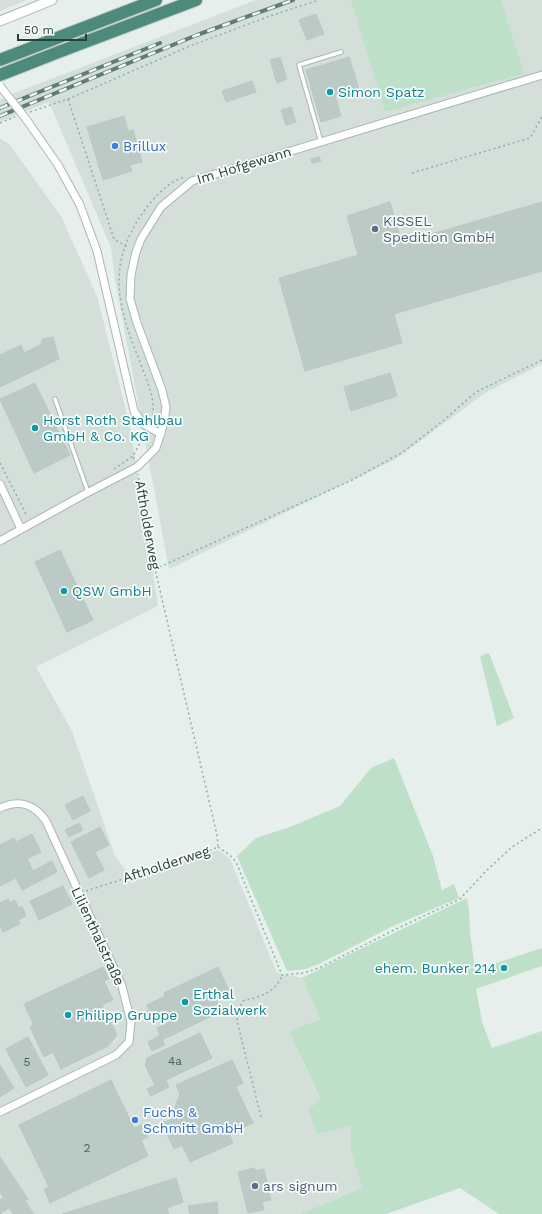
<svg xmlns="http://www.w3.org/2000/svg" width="542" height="1214" viewBox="0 0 542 1214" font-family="'Work Sans',sans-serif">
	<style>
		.built { fill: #d4dfda }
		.green { fill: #bfe0c8 }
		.building { fill: #bbcac4; stroke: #b8c9c2 }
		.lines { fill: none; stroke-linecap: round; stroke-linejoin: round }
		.service-casing { stroke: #a8b8b2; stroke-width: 5.5 }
		.minor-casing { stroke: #a8b8b2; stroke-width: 9 }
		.tertiary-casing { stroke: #a8b8b2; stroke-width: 11 }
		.trunk-casing { stroke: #c2cac8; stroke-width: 14 }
		.path { stroke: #86b3a5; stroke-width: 1.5; stroke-dasharray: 2 3; stroke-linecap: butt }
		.service { stroke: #fff; stroke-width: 3.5 }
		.minor { stroke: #fff; stroke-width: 7 }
		.tertiary { stroke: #fff; stroke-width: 9 }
		.trunk { stroke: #4c8a7c; stroke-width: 12 }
		.rail-casing { stroke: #5f7d75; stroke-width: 4 }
		.rail { stroke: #f7fbf9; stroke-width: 2.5; stroke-dasharray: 8; stroke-linecap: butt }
		.minor-bridge-casing { stroke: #a8b8b2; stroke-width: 9; stroke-linecap: butt }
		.minor-bridge { stroke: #fff; stroke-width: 7 }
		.culture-dot { fill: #0f9aa8; stroke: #f7fbf9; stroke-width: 1.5 }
		.shop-dot { fill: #3f7fe0; stroke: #f7fbf9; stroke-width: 1.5 }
		.service-dot { fill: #5c6f8a; stroke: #f7fbf9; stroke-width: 1.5 }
		.labels { text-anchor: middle; stroke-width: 3.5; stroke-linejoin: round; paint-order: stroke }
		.number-label { font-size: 12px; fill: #4a645c }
		.culture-label { font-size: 14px; fill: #0d838f; stroke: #f7fbf9; text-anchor: start }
		.shop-label { font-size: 14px; fill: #366cbe; stroke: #f7fbf9; text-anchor: start }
		.street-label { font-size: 14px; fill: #24423a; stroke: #f7fbf9 }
		.service-label { font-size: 14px; fill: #4e5e75; stroke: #f7fbf9; text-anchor: start }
	</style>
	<rect width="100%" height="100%" fill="#e6efeb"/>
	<!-- built -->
	<g class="built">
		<polygon points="0,0 27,0 0,11"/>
		<polygon points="256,0 542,0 542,364 485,393 396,459 169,569 115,279 111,248 49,102 0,122 0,100 17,92"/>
		<polygon points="0,138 10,145 61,216 97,296 130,426 158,606 36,667 72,731 115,856 132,879 218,850 230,859 277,973 302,978 320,1019 289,1031 321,1101 351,1126 351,1150 362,1188 300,1214 0,1214"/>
	</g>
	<!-- green -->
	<g class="green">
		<polygon points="351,0 501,0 524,73 385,112"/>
		<polygon points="489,653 514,718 497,726 480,656"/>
		<polygon points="394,758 433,856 442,890 454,884 459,898 393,926 319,964 306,969 287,971 237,856 256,838 290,827 340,806 371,768"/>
		<path d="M467 898 469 911 470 932 475 970 542 948V966L476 989 482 1022 492 1048 542 1031V1214H499L460 1188 386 1214H300L362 1188 351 1150V1126L317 1134 308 1109 321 1100 289 1031 320 1019 302 978C356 950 412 925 467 898Z"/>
	</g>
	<!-- building -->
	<g class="building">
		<polygon points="316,14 324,34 307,40 299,20"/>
		<polygon points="280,57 287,79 277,83 270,60"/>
		<polygon points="349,57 359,89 335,96 341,116 321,122 306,70"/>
		<polygon points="252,81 256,92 226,102 222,91"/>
		<polygon points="291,107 296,122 286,125 281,110"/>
		<polygon points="124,116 128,131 133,130 142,162 130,165 132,171 103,180 87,127"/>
		<polygon points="319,157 321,161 312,163 311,159"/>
		<polygon points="390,202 402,243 358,255 347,216"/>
		<polygon points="542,202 542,271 394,314 402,343 305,371 279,278"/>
		<polygon points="53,337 59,359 0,387 0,355 21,345 24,353 42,344 42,339"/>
		<polygon points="390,373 397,396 351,411 344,387"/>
		<polygon points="35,383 70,455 34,473 0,399"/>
		<polygon points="60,550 93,620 67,632 35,562"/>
		<polygon points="83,796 90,811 73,820 65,805"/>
		<polygon points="79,823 83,830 69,837 65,830"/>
		<polygon points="100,827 109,845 95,852 104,870 89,878 71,842"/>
		<polygon points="32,834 41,852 27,859 33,871 52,861 57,872 22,890 16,878 0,886 0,845 14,838 16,842"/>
		<polygon points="63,886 72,904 39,920 30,901"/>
		<polygon points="8,899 10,903 15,900 19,908 22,906 26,916 18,920 20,924 3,932 0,925 0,903"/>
		<polygon points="103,967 109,979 104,981 113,1000 102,1005 117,1035 108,1046 61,1069 53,1052 44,1057 30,1027 34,1025 24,1004"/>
		<polygon points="218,967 230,993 216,999 222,1011 162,1040 157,1028 172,1021 169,1014 154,1021 147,1005 165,996 164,993"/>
		<polygon points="200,1033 212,1058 166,1080 169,1087 151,1096 147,1089 155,1085 145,1065 147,1058"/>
		<polygon points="160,1035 165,1045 152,1051 148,1042"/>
		<polygon points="28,1037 48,1075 26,1087 6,1049"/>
		<polygon points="232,1060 243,1083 236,1087 253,1123 239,1129 237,1125 227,1129 233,1143 190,1162 182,1145 174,1149 162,1123 170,1120 180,1094 176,1085"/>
		<polygon points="0,1065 14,1088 0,1097"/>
		<polygon points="111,1080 134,1128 142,1125 148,1137 141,1140 148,1156 50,1203 44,1189 49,1187 19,1125"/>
		<polygon points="0,1157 28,1199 25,1201 34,1214 13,1214 9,1208 0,1214 0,1200 4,1198 0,1192"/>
		<polygon points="254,1168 255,1171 264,1169 271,1200 262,1202 264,1210 248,1213 238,1172"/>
		<polygon points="176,1178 183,1202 167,1208 169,1214 62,1214"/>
		<polygon points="217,1202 218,1214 190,1214 188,1206"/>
	</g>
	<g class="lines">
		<!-- service casing -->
		<g class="service-casing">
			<g id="service">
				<polyline points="321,142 299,65 341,52"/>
				<polyline points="55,399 88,492"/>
			</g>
		</g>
		<!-- minor casing -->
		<g class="minor-casing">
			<g id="minor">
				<polyline points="26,119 58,165 80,205 97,251 134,411 143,424 161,434"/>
				<polyline points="0,484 21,529"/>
				<polyline points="0,541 85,494 137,467 156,448 164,423 166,407 162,390 137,323 130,299 131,275 136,252 141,239 161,207 192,181 542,75"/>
				<path d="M0 808C20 799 34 804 46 821L122 986 131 1022 129 1042 116 1055 0 1112"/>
			</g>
		</g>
		<!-- tertiary casing -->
		<g class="tertiary-casing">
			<polyline id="tertiary" points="0,21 52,0"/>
		</g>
		<!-- trunk casing -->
		<g class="trunk-casing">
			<g id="trunk">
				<polyline points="0,60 156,0"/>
				<polyline points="0,75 56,53 196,0"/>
			</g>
		</g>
		<!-- path -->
		<g class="path">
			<polyline points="68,99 114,239 129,248"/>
			<polyline points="30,112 68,99 190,46 270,16 319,0"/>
			<polyline points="0,123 15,117"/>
			<polyline points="412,173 530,138 542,117"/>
			<path d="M151 420C157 403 149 386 143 370 122 316 104 274 138 220 148 204 165 183 184 177"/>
			<polyline points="134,459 133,456 145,434"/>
			<polyline points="0,463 27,516"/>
			<polyline points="114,469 133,456"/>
			<polyline points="155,569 352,480 403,452 444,420 476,392 542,360"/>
			<polyline points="218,847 230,855 236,862 282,975 304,973 321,967 394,930 460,899 487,870 512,847 542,828"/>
			<polyline points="86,891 204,853 218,847 217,835 155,569 138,474"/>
			<polyline points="138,1017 149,1011"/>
			<path d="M261 1117 237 1021 238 1010 243 1001C259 997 277 992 282 975"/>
		</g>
		<!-- service -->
		<use href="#service" class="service"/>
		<!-- minor -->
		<use href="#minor" class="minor"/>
		<!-- tertiary -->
		<use href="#tertiary" class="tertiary"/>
		<!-- trunk -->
		<use href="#trunk" class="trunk"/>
		<!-- rail casing -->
		<g class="rail-casing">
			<g id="rail">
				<polyline points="0,108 160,43"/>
				<polyline points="0,116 197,35 293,0"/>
			</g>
		</g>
		<!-- rail -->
		<use href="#rail" class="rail"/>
		<!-- minor-bridge casing -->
		<g class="minor-bridge-casing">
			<polyline id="minor-bridge" points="0,86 26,119"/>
		</g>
		<!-- minor-bridge -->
		<use href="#minor-bridge" class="minor-bridge"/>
	</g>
	<!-- markers -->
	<g class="culture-dot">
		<circle cx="330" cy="92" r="4"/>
		<circle cx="35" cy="428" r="4"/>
		<circle cx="64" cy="591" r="4"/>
		<circle cx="504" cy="968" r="4"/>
		<circle cx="185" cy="1002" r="4"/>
		<circle cx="68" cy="1015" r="4"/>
	</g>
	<g class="shop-dot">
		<circle cx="115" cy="146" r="4"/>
		<circle cx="135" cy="1120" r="4"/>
	</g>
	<g class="service-dot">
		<circle cx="375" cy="229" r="4"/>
		<circle cx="255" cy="1186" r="4"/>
	</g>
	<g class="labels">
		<!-- number labels -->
		<g class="number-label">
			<text x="175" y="1065">4a</text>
			<text x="27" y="1066">5</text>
			<text x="87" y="1152">2</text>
		</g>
		<!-- culture labels -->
		<g class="culture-label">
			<text x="338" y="97">Simon Spatz</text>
			<text x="43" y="425">Horst Roth Stahlbau<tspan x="43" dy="16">GmbH &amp; Co. KG</tspan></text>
			<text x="72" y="596">QSW GmbH</text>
			<text x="496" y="973" text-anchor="end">ehem. Bunker 214</text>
			<text x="193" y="999">Erthal<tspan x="193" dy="16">Sozialwerk</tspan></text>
			<text x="76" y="1020">Philipp Gruppe</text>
		</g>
		<!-- shop labels -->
		<g class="shop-label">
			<text x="123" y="151">Brillux</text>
			<text x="143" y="1117">Fuchs &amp;<tspan x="143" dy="16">Schmitt GmbH</tspan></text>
		</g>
		<!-- street labels -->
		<g class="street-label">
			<text transform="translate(244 165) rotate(-17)" y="5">Im Hofgewann</text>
			<text transform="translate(148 525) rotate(80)" y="5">Aftholderweg</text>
			<text transform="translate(166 864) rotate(-18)" y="5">Aftholderweg</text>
			<text transform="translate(98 936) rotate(65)" y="5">Lilienthalstraße</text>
		</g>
		<!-- service labels -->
		<g class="service-label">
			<text x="383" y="226">KISSEL<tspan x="383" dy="16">Spedition GmbH</tspan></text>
			<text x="263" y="1191">ars signum</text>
		</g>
	</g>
	<!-- scale -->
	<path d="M18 34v6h68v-6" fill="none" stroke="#24423a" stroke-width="2"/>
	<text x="24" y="34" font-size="12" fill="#24423a" stroke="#f7fbf9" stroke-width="3" paint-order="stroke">50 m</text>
</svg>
